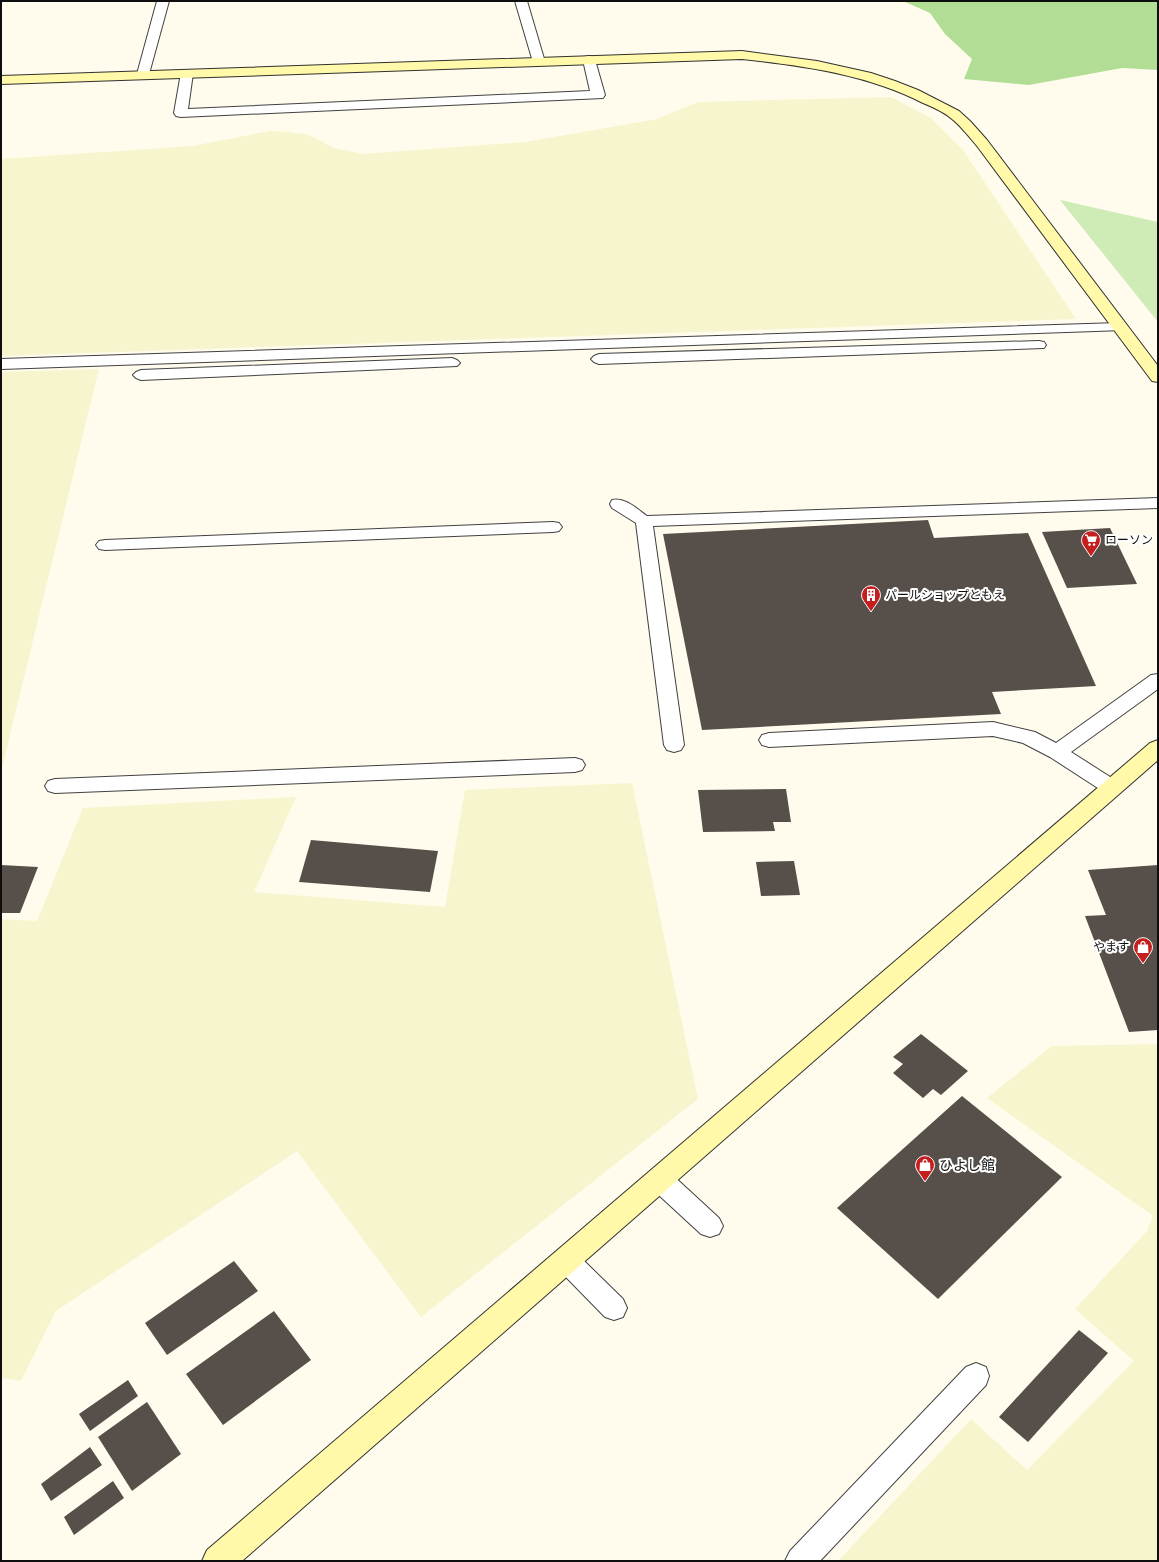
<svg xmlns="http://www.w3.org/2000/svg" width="1159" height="1562" viewBox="0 0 1159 1562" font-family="'Libre Baskerville','Noto Sans JP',serif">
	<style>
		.farmland { fill: #f7f5cd }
		.green { fill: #cfecb6 }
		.forest { fill: #b2dd94 }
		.building { fill: #574f49 }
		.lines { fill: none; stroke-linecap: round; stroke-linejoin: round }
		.lane-casing { stroke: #414141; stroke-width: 2 }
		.street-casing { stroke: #414141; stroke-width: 2 }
		.secondary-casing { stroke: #303030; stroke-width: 2 }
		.lane { fill: #fff; fill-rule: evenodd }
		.street { fill: #fff; fill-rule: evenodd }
		.secondary { fill: #fff9a9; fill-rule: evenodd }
		.labels { text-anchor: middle; stroke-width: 4; stroke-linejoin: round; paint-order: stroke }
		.poi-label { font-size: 12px; fill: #0e0e0e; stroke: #fff; text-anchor: start }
		.near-poi-label { font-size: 14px; fill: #0e0e0e; stroke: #fff; text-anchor: start }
	</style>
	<rect width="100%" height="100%" fill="#fffcee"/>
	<!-- farmland -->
	<g class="farmland">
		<polygon points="891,97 931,118 963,150 1076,319 1,356 1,159 192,146 270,131 289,132 309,135 334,148 364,154 525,142 657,119 698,102"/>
		<polygon points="99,369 1,772 1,372"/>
		<polygon points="632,783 698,1099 421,1317 297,1151 56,1311 21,1381 1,1378 1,919 37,921 83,808 296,797 254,892 445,907 465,790"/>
		<polygon points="1158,1044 1158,1561 838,1561 971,1419 1027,1470 1134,1361 1075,1309 1147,1231 1153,1216 987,1098 1052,1046"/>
	</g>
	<!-- green -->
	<polygon class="green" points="1060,200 1158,222 1158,322"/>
	<!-- forest -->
	<polygon class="forest" points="903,1 1158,1 1158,70 1122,68 1029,85 964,79 972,59 945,34 930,13"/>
	<!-- building -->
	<g class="building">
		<polygon points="928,520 934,538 1028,533 1096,686 992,692 1001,714 702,730 663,534"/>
		<polygon points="1110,528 1137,584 1067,588 1042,532"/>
		<polygon points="786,789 791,822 773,822 775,831 703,832 698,790"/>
		<polygon points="311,840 438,851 430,892 299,882"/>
		<polygon points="794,861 800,895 761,896 756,862"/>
		<polygon points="1,865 38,867 20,913 1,913"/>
		<polygon points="1158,865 1158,1030 1129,1032 1085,916 1106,915 1088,870"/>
		<polygon points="921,1034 968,1071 941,1095 933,1089 923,1098 893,1073 903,1064 893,1057"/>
		<polygon points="962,1096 1062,1177 938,1299 837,1208"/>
		<polygon points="234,1261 258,1291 167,1355 145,1323"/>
		<polygon points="274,1311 311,1360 223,1425 186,1374"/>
		<polygon points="1079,1330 1108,1353 1028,1442 999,1417"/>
		<polygon points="128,1380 138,1396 90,1431 79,1414"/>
		<polygon points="147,1402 181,1454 132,1491 98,1437"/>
		<polygon points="90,1447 102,1465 51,1501 41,1484"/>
		<polygon points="113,1481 124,1498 74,1535 64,1517"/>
	</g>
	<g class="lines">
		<!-- lane casing -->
		<g class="lane-casing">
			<g id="lane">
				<polygon points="1119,323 1124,324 1126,327 1124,330 1,369 1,359"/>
				<polygon points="1039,341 1044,342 1046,345 1044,348 599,364 594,362 591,359 594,356 599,354"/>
				<polygon points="452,358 457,360 460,363 457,366 141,380 136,378 133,375 136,372 141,370"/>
				<path d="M1158 498V508L653 526 684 745 681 750 674 752 667 750 664 745 636 523 612 508 610 504 612 500C625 497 637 509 647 516Z"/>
				<polygon points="553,522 559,523 562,527 559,531 553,532 105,550 99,549 96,545 99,541 105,540"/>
				<polygon points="1158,674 1158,689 1071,752 1118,782 1121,787 1118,792 1111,794 1104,792 1050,757 1023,743 993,736 769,747 762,745 759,740 762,735 769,733 993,722 1035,732 1056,743 1151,675"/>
				<polygon points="575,758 582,760 585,765 582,770 575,772 55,793 48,791 45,786 48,781 55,779"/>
				<polygon points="659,1168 668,1171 719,1218 723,1226 719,1234 710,1237 701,1234 650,1187 647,1179 650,1171"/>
				<polygon points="566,1248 575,1252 623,1299 627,1308 623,1317 614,1320 605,1317 557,1268 553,1260 557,1252"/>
				<polygon points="976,1363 986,1367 989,1376 986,1385 820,1561 785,1561 790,1551 966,1367"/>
			</g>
		</g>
		<!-- street casing -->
		<g class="street-casing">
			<g id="street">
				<polygon points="157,1 169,1 149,74 148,77 138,77 137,74"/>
				<polygon points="515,1 527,1 545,62 544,65 534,65 533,62"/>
				<polygon points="589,56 594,57 595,60 605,95 603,98 181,117 176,116 174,113 181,73 182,70 192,70 193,73 188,109 590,91 583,60 584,57"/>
			</g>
		</g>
		<!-- secondary casing -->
		<g class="secondary-casing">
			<g id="secondary">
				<path d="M742 51 817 61 871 73 895 81 918 90 959 111 970 121 987 140 1158 366V382L1152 381 977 146C969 137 962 127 952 119 944 112 933 107 923 103 866 74 804 66 742 59L1 84V76Z"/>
				<polygon points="1158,740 1158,760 242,1561 202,1561 207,1550 1150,743"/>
			</g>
		</g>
		<!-- lane -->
		<use href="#lane" class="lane"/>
		<!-- street -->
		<use href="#street" class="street"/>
		<!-- secondary -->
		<use href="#secondary" class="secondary"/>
	</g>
	<!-- icons -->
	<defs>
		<g id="supermarket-pin" transform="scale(1)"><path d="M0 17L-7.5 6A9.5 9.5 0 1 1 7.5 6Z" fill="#c51e1f" stroke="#fff"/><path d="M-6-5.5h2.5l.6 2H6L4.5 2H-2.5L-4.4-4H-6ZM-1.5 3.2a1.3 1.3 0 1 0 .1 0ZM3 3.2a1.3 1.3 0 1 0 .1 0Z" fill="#fff"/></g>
		<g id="building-pin" transform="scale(1)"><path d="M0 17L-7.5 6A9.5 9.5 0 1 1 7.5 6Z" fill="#c51e1f" stroke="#fff"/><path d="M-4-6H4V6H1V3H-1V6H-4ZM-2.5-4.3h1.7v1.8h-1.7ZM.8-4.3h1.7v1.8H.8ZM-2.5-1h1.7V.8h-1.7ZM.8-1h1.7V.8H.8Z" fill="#fff"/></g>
		<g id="shop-pin" transform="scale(1)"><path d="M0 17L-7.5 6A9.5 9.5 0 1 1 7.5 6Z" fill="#c51e1f" stroke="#fff"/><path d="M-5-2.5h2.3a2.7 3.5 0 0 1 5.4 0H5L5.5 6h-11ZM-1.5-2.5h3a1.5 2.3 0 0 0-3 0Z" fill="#fff"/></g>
	</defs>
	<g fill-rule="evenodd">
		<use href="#supermarket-pin" x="1091" y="540"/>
		<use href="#building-pin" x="871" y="595"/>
		<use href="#shop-pin" x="1143" y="947"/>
		<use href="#shop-pin" x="925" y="1165"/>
	</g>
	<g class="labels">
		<!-- poi labels -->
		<g class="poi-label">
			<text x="1105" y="544">ローソン</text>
			<text x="885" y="599">パールショップともえ</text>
			<text x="1129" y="951" text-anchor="end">やます</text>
		</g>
		<!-- near-poi labels -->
		<g class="near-poi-label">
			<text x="939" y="1170">ひよし館</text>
		</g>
	</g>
	<!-- border -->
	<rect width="1159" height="1562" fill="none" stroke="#0e0e0e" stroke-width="4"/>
</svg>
